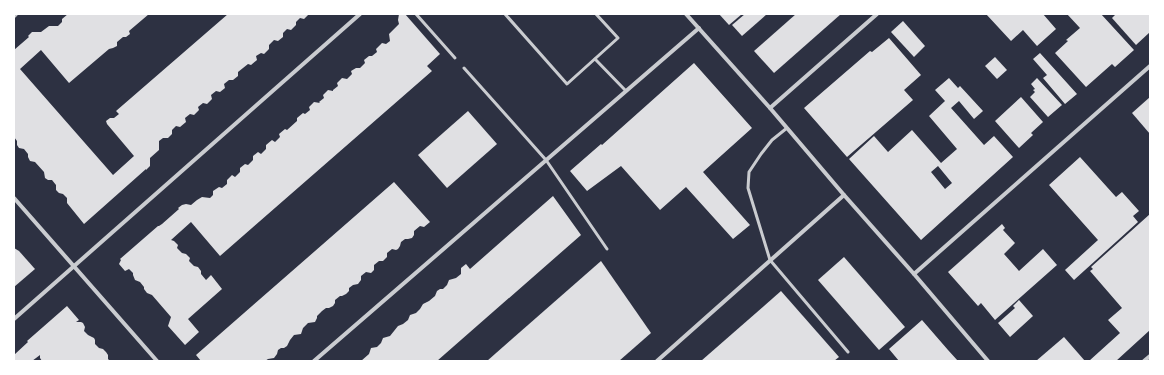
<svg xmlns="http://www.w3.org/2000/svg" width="1164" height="375" viewBox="0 0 1164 375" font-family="Georgia,serif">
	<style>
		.building { fill: #e0e0e3; fill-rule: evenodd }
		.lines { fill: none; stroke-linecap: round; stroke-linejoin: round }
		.service { stroke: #caccd0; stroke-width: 3 }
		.minor { stroke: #caccd0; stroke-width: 4 }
	</style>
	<rect width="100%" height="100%" fill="#2d3142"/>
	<!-- building -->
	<g class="building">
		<polygon points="68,14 149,14 129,31 130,34 126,37 123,37 117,42 117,46 113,48 109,49 69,83 41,50 20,69 113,175 134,156 107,124 106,121 110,118 114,118 119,114 116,111 228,14 309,14 304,19 300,18 296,22 296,25 291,30 287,29 283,33 283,37 278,41 274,40 269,45 269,49 264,54 261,53 256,56 257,60 251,65 248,64 238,72 238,76 233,80 229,80 224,84 225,88 220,92 216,91 211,95 212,99 207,104 203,103 198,107 199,110 194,115 190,114 185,118 186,122 180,127 176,126 172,130 172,134 168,138 163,138 159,141 159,150 150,158 150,166 146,170 146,169 84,224 67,203 67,198 63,194 59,193 56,190 56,185 52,180 48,180 45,178 44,172 35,162 30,161 28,157 28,154 24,149 19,148 17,145 17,141 14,137 14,50 29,37 28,36 32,32 41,32 49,26 58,26 62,22 62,19"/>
		<polygon points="399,14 405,14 440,54 427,66 432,71 220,256 191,222 171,240 174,241 178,245 177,248 182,253 186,254 190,258 189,261 194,266 198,267 201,271 201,274 206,280 211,275 222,289 188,319 199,332 185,345 168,326 171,317 152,295 147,293 144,289 144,287 140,282 135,280 133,275 133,273 129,269 125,271 119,264 121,260 120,259 158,226 159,226 162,224 179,209 178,208 182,205 186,204 191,205 197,200 202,197 210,198 213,195 213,191 219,187 222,188 227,184 227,180 232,175 235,177 240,172 240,168 245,164 248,165 253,160 253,156 258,152 261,154 266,149 266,145 272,140 275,142 280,137 279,134 285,129 287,130 297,121 297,118 303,113 305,114 310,110 309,107 314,102 320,103 319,102 324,98 323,95 328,90 333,91 333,90 338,86 337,83 342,78 347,79 352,74 351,71 356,68 360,68 365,63 364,60 369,56 372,56 377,52 376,49 382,43 386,44 390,41 389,34 399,24 398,20"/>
		<polygon points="719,14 742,14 729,25"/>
		<polygon points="745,14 767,14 742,36 732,25"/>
		<polygon points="796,14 841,14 774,73 754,51"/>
		<polygon points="986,14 1043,14 1056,29 1037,46 1023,30 1011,41"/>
		<polygon points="1067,14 1101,14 1134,50 1115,67 1112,64 1086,87 1055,53 1068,41 1066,40 1080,28"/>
		<polygon points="1116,14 1150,14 1150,32 1136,45 1112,18"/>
		<polygon points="903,21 925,46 914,57 891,32"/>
		<polygon points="889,38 921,75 904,90 913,100 847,157 804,108 870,51 872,52"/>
		<polygon points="1040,53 1077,94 1065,104 1043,78 1047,75 1033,59"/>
		<polygon points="995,57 1007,70 997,79 985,66"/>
		<polygon points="694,63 752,128 703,172 750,225 733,239 686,187 660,210 621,166 587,191 570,171 601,144 602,145"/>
		<path d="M949 78 958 88 960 86 983 111 974 119 959 101 951 108 984 145 994 136 1013 157 921 240 849 159 874 136 888 152 912 130 941 163 957 149 929 116 945 101 935 90ZM938 166 952 183 945 189 931 172Z"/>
		<polygon points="1037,78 1062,105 1048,117 1030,97 1035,92 1033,90 1035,89 1031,84"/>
		<polygon points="1021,97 1043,122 1031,133 1033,135 1019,148 995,121"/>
		<polygon points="1150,97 1150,134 1132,113"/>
		<polygon points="468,111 497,144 447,188 418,155"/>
		<polygon points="1080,157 1116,197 1122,192 1139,211 1133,216 1138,222 1074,280 1065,270 1098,240 1049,185"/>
		<polygon points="394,182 430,222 424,227 420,226 414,231 414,235 412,238 408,239 405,239 401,242 400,246 398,249 396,250 392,249 387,253 387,257 383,261 379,261 374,265 374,270 371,273 366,272 361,276 361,280 358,284 353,285 349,288 349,291 346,294 342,296 340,296 335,300 335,303 333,306 329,308 326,308 322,311 317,316 317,318 315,322 308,323 303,328 301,334 294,335 290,340 287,346 284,348 281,348 278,350 277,354 274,358 268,359 265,361 201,361 196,355"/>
		<polygon points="553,196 581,235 437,361 361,361 369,354 371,348 377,347 381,343 383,338 390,336 398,326 403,324 408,320 410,315 416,313 420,309 423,304 429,301 435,296 437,291 440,289 443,289 447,285 449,280 456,278 461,274 461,268 466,264 470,269"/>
		<polygon points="1150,214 1150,330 1116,361 1089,361 1120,333 1108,320 1122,308 1090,271 1093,269 1091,267"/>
		<polygon points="1002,224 1005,228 1003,230 1015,243 1004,254 1019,271 1043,249 1057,265 995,320 981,303 978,306 948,272"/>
		<polygon points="14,248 19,251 35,269 14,287"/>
		<polygon points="844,257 905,327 879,350 818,280"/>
		<polygon points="601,261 651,333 619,361 487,361"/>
		<polygon points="781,291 839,357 834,361 701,361"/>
		<polygon points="1019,300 1033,316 1010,337 998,323 1015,308 1013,306"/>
		<polygon points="67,306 79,320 76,322 81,322 83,323 85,327 84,331 88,335 94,338 95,340 95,344 99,348 103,349 106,352 108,355 108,359 110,361 42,361 40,358 40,355 32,361 14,361 14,355 28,342 27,341"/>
		<polygon points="922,320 948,350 958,361 899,361 889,349"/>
		<polygon points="1064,337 1085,361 1036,361"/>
	</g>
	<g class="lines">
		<!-- service -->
		<g class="service">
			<polyline points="416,14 455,58"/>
			<polyline points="505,14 567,84 618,38 596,14"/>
			<polyline points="595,59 626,91"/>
			<polyline points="464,68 546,160 607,249"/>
			<polyline points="787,128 772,140 761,154 749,172 748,188 770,260 848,352"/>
		</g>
		<!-- minor -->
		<g class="minor">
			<polyline points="686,14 770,108 844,195 914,274 988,361"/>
			<polyline points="14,16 16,14"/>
			<polyline points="770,108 877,14"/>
			<polyline points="14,198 157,361"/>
			<polyline points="914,274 1150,66"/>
			<polyline points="14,319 360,14"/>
			<polyline points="314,361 699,28"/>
			<polyline points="657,361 844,195"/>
			<polyline points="1144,361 1150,356"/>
		</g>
	</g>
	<!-- border -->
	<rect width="1164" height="375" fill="none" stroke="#ffffff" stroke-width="30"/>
</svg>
